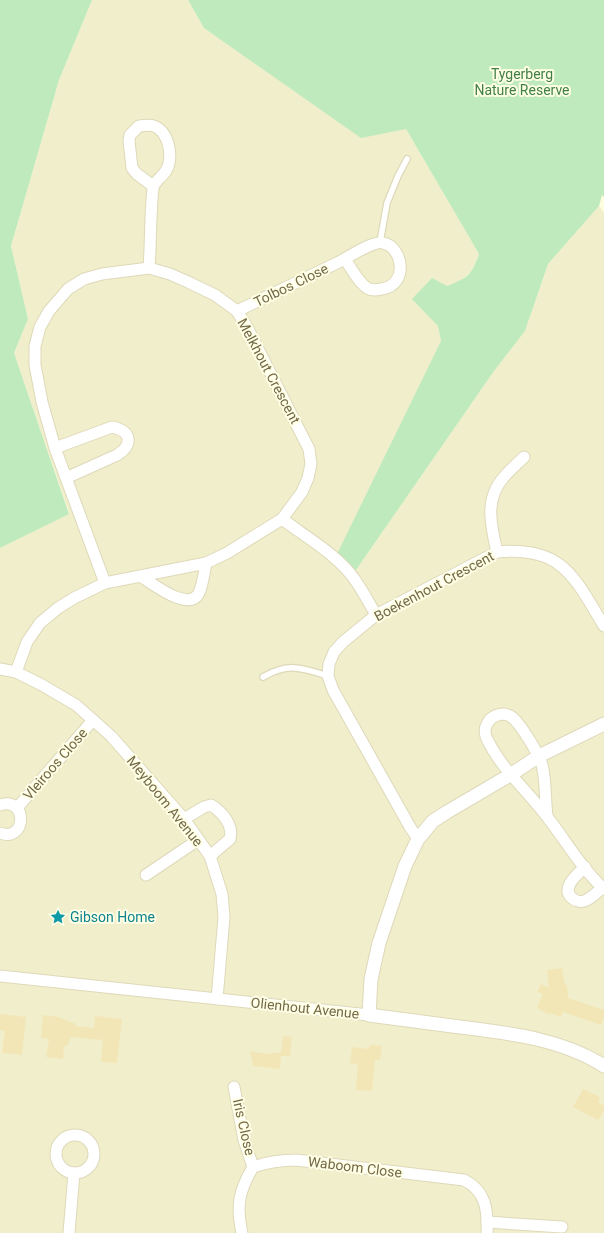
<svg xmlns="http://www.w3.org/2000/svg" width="604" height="1233" viewBox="0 0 604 1233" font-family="Roboto,sans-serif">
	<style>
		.residential { fill: #f1eecc }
		.green { fill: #bfeabe }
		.building { fill: #f3e6b6 }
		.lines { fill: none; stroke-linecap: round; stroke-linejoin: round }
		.service-casing { stroke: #ded9b9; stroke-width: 8 }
		.minor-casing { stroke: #ded9b9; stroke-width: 13 }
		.tertiary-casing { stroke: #ded9b9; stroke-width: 15 }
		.service { stroke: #fff; stroke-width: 5.5 }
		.minor { stroke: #fff; stroke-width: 11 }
		.tertiary { stroke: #fff; stroke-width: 13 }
		.labels { text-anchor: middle; stroke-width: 4; stroke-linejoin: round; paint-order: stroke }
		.park-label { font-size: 14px; fill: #418046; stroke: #ffffe6 }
		.street-label { font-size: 14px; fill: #736847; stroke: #ffffe6 }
		.culture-label { font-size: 14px; fill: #0d838f; stroke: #ffffe6; text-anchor: start }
	</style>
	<rect width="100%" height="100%" fill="#fdfddf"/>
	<!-- residential -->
	<polygon class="residential" points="92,0 188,0 204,28 406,129 479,254 473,271 461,280 447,286 438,326 441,341 356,570 494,371 525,331 548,264 599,206 604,213 604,1233 0,1233 0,548 69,513 14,353 28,319 11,246 59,80"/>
	<!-- green -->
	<g class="green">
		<polygon points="0,0 92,0 59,80 11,246 28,319 14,353 69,514 0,548"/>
		<path d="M188 0H604V197L602 195 599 206 548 264 525 331 494 371 356 570 337 554 441 341 438 326 412 299 432 278 447 286C469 277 471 276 479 254L406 129 361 138 204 28Z"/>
	</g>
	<!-- building -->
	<g class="building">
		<polygon points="562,968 565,985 567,985 568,998 604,1010 604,1017 601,1025 563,1012 561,1017 550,1013 550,1015 537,1008 543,994 537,992 541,984 549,988 547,970"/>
		<polygon points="0,1014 26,1017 22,1055 2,1053 5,1031 0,1030"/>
		<polygon points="43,1015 58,1017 76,1024 75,1026 94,1028 95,1016 122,1019 117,1063 101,1062 103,1040 71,1037 67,1046 64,1046 63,1059 46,1057 49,1039 41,1038"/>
		<polygon points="283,1036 292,1037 290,1056 281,1056 280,1069 253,1066 250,1051 266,1054 281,1052"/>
		<polygon points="370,1045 382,1046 380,1060 375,1060 372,1091 356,1090 358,1064 350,1063 352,1047 369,1049"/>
		<polygon points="583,1089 600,1097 598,1102 604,1106 604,1111 598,1120 573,1107"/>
	</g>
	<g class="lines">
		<!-- service casing -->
		<g class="service-casing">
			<g id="service">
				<polyline points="380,242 387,203 398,176 407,159"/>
				<path d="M263 677C289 662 301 668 328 676"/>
			</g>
		</g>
		<!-- minor casing -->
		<g class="minor-casing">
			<g id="minor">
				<path d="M149 268C151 242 150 215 153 188 154 181 164 176 167 169 173 156 169 132 154 126 149 124 144 126 139 126L130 135 129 141 132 168 137 174 153 186"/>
				<path d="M237 311C271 295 305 278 339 262 350 256 362 248 374 244 377 243 380 242 383 243 402 246 410 284 382 289 377 290 372 291 367 288 358 282 351 268 345 259"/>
				<path d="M55 448 112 427C132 431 133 445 117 455L66 478"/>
				<path d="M282 519C306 537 338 555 355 580 363 591 369 603 376 615"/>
				<path d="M497 552C491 526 484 499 504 477 510 470 517 464 524 457"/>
				<path d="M140 576C152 583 189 613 199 593 203 584 204 573 206 563"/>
				<polyline points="0,669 16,672 42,685 76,705 93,720 111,736 184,819 210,856 222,894 224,917 217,999"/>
				<polyline points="16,672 27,642 40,623 58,608 74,598 105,583 206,563 227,553 282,519 302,492 308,478 311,464 309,449 247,327 237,311 215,295 188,282 170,274 149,268 102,274 84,279 68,289 49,311 40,327 35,346 35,365 42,402 55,448 105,583"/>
				<path d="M0 805C28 796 27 843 0 833"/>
				<polyline points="17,808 93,720"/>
				<path d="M547 816C545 801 546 779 542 765 539 754 521 725 513 718 505 711 492 714 487 724 484 729 485 736 488 741 503 771 528 791 548 818 566 841 582 869 604 889"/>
				<path d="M184 819 204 807 211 805C222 812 234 825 230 839L210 856"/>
				<path d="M418 839 410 827 333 690 328 676 329 664 334 652 343 642 376 615 497 552C563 546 574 577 604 626"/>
				<path d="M585 867C578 874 560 888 572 898 575 901 580 902 584 901 591 899 597 892 602 888"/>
				<polyline points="146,875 198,840"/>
				<polyline points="0,976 369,1015"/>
				<polyline points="234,1087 244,1140 253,1167"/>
				<circle cx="75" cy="1154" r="19"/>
				<polyline points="487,1222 562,1227"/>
				<polyline points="69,1233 74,1173"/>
				<path d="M242 1233C236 1205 239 1191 253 1167 268 1162 281 1160 296 1160L464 1180C486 1191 488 1210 487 1233"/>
			</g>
		</g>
		<!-- tertiary casing -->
		<g class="tertiary-casing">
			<path id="tertiary" d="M604 724 539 756 510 775 447 812 433 821 418 839 405 866 379 943 371 979 369 1015C399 1019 430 1023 460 1027 509 1033 562 1039 604 1066"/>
		</g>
		<!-- service -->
		<use href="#service" class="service"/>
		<!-- minor -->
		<use href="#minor" class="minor"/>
		<!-- tertiary -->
		<use href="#tertiary" class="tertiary"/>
	</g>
	<!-- icons -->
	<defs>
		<g id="sight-bare" transform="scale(1.2)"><path d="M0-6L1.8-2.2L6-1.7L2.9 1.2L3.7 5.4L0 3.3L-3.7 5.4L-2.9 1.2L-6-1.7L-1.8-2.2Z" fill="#0f9aa8" stroke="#ffffe6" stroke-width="2.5" paint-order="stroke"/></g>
	</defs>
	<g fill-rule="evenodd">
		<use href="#sight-bare" x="58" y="917"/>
	</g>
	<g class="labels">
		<!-- park labels -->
		<g class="park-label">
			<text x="522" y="79">Tygerberg<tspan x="522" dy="16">Nature Reserve</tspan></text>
		</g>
		<!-- street labels -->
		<g class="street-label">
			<text transform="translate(291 285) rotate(-26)" y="5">Tolbos Close</text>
			<text transform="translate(269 371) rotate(62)" y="5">Melkhout Crescent</text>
			<text transform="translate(434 586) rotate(-28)" y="5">Boekenhout Crescent</text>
			<text transform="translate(55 764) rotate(-49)" y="5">Vleiroos Close</text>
			<text transform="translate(165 801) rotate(51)" y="5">Meyboom Avenue</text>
			<text transform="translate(305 1008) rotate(6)" y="5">Olienhout Avenue</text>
			<text transform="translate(244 1127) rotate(77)" y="5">Iris Close</text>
			<text transform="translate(355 1167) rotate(7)" y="5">Waboom Close</text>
		</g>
		<!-- culture labels -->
		<g class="culture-label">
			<text x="70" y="922">Gibson Home</text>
		</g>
	</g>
</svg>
